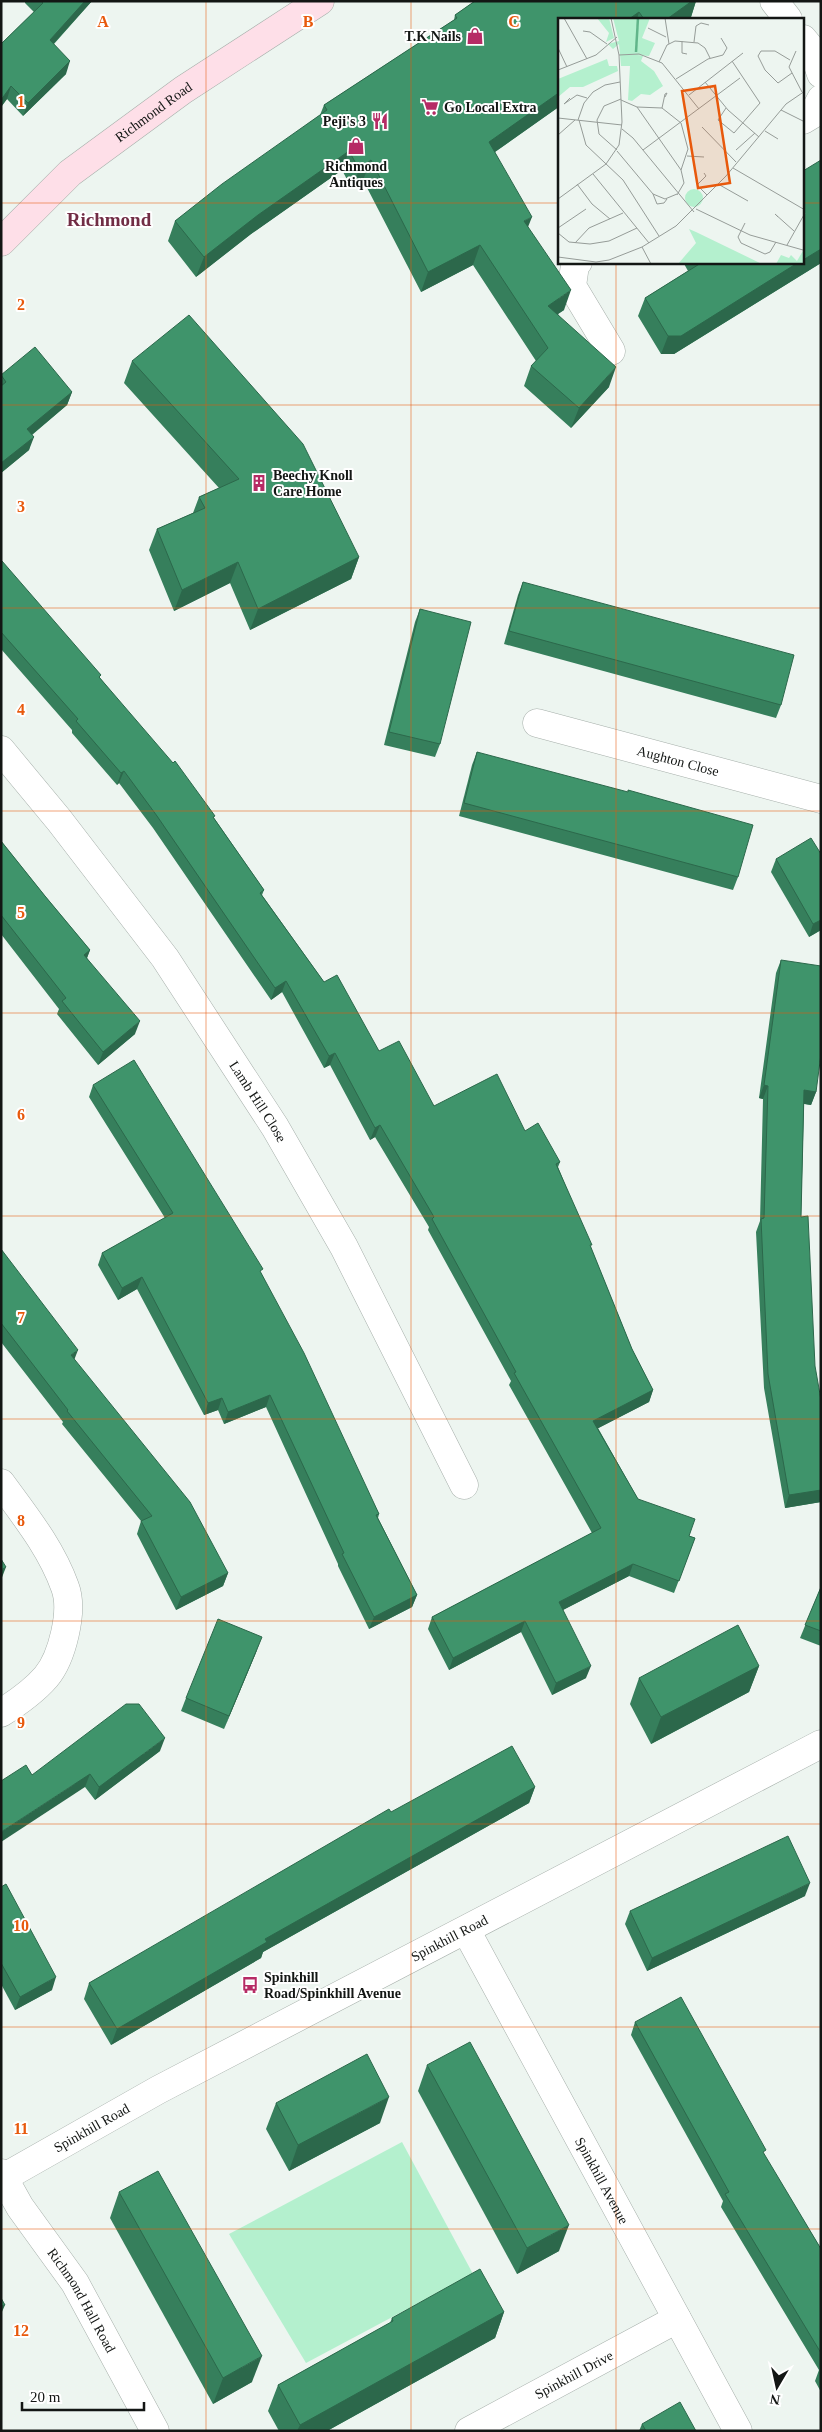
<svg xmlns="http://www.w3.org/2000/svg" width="822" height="2432" viewBox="0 0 822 2432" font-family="Georgia,serif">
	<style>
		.green { fill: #b4f0ce }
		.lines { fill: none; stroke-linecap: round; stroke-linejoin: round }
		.street-casing { stroke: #a6afaa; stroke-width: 29 }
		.secondary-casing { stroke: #a6afaa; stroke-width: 29 }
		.street { stroke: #fff; stroke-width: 28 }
		.secondary { stroke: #fedfe8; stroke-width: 28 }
		.wall { fill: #367f5c }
		.shaded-wall { fill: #2c684b }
		.building { fill: #3f946b; stroke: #2c684b }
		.grid { fill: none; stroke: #e8590c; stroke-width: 1; stroke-opacity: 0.55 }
		.labels { text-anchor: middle; stroke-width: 4; stroke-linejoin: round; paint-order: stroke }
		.poi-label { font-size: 14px; font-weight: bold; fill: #131614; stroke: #fff; text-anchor: start }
		.street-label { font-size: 14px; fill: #131614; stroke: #fff }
		.district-label { font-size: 19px; font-weight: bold; fill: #712d45; stroke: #fff }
		.inset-river { fill: none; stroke: #61b58a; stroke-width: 2.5 }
		.inset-road { fill: none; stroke: #969c98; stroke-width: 1 }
		.view { fill: #e8590c; fill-opacity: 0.15; stroke: #e8590c; stroke-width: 2.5 }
		.inset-edge { fill: none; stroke: #131614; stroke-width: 2.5 }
		.grid-label { font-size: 16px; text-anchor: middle; font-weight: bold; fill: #e8590c; stroke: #fff; stroke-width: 4; stroke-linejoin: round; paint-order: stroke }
	</style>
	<rect width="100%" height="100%" fill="#edf5f0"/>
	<!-- green -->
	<polygon class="green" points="402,2142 473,2274 306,2363 229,2234"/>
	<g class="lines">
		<!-- street casing -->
		<g class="street-casing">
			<g id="street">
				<polyline points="774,1 788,19"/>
				<polyline points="803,39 813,51 821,74"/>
				<polyline points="803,120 813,114 821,99"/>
				<polyline points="578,262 575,265 572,286 611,351"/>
				<path id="s1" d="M537 723 821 799"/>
				<path id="s2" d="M1 750 59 820 165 958 275 1127 344 1247 464 1485"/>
				<path d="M1 1483C25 1516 51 1548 65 1587 74 1611 62 1658 46 1677 33 1692 17 1703 1 1713"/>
				<path id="s3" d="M466 1930 738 2431"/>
				<path id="s4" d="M1 2173 20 2207 75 2283 155 2431"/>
				<path id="s5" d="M1 2179 158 2090 821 1744"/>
				<path id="s6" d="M469 2431 677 2319"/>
			</g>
		</g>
		<!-- secondary casing -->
		<g class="secondary-casing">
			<g id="secondary">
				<path id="s7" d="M1 242 70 173 183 90 320 1"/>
			</g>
		</g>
		<!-- street -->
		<use href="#street" class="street"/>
		<!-- secondary -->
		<use href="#secondary" class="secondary"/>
	</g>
	<!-- wall -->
	<g class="wall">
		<polygon points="25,1 92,1 54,44 66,74 23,116 7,99 1,107 1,44 34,12 25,3"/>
		<polygon points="475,1 696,1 691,17 688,19 560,19 560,106 495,152 564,310 558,314 609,387 571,428 524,386 531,366 536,361 473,265 421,292 363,180 352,189 342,170 251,234 196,277 168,241 175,221 320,115 324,105 454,20 455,15"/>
		<polygon points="821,160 821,263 674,354 661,354 638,316 645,298 688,271 683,262 803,262"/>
		<polygon points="132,361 359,557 351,579 250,630 230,583 174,611 149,550 157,529 193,513 199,497 219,488 124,383"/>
		<polygon points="1,375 72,392 67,405 32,435 29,450 1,473"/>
		<polygon points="1,562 100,678 214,818 264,890 262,895 324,982 379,1051 434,1106 525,1131 560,1162 558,1167 632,1349 653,1390 649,1402 598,1428 638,1499 689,1536 695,1538 674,1593 629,1576 563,1610 586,1678 552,1695 521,1632 449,1670 428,1629 432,1617 592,1533 509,1385 511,1381 428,1230 429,1227 375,1137 370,1140 330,1065 324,1068 282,992 271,1000 153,828 119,783 117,785 72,733 72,730 1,649"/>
		<polygon points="523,582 781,705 776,718 504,644 518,595"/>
		<polygon points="420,609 440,744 435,757 384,745 415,622"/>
		<polygon points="477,752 738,877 733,890 459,816 472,765"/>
		<polygon points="1,841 45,896 90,950 87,958 135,1034 98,1065 57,1014 59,1009 1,934"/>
		<polygon points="821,854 821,930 809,937 771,872 776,859"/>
		<polygon points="781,960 816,1092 811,1105 804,1104 801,1217 821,1502 785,1508 764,1388 756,1232 760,1221 763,1099 759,1098 776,973"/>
		<polygon points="93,1085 261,1273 379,1514 378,1518 417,1595 412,1607 369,1629 338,1566 338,1564 266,1407 224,1424 218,1410 204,1415 137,1289 118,1300 98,1265 102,1253 165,1218 89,1097"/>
		<polygon points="1,1249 74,1360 228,1573 223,1586 176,1610 137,1534 141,1521 62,1424 63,1422 1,1342"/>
		<polygon points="821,1587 821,1646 800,1638"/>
		<polygon points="257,1650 224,1729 181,1711 186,1698"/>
		<polygon points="759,1666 749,1692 651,1744 630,1704 639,1678"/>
		<polygon points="160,1751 95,1800 85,1787 32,1775"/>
		<polygon points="535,1787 529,1803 263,1952 261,1958 111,2045 84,1999 89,1983 391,1812"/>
		<polygon points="1,1887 52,1990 15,2010 1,1984"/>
		<polygon points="805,1896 647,1971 625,1924 630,1911"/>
		<polygon points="635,2022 764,2155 821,2249 821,2392 815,2381 819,2370 721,2207 723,2201 631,2035"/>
		<polygon points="427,2065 559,2251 517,2274 418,2091"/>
		<polygon points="276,2103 380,2123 289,2171 266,2129"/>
		<polygon points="119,2192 252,2382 213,2404 110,2218"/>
		<polygon points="504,2312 495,2338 327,2431 279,2431 268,2411 278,2385 390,2323 392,2318"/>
		<polygon points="642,2424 696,2431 639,2431"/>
	</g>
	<!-- shaded-wall -->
	<g class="shaded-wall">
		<polygon points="85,1 92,1 45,53 50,40"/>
		<polygon points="692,1 696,1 691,17 688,19 667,19"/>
		<polygon points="639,12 637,19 629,19"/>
		<polygon points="70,61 66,74 23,116 28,103"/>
		<polygon points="11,86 7,99 1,107 1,100"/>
		<polygon points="560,92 560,106 482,161 489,142"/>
		<polygon points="349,151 342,170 251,234 196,277 204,257 258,215"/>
		<polygon points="371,160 363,180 352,189 359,169"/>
		<polygon points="532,217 524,237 524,221"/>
		<polygon points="480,245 473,265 421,292 428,272"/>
		<polygon points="821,249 821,263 674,354 661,354 668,336 799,262 803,262 803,260"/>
		<polygon points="571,290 564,310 541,325 548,306"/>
		<polygon points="616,367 609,387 571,428 579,408"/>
		<polygon points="72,392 67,405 23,442 27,429"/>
		<polygon points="34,437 29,450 1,473 1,463"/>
		<polygon points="359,557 351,579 250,630 258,609"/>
		<polygon points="238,562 230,583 174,611 182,590"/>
		<polygon points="124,771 119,783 117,785 121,773"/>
		<polygon points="821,920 821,930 809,937 813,924"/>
		<polygon points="90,950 85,963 84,955"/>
		<polygon points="286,981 282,992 271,1000 275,988"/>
		<polygon points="140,1021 135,1034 98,1065 103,1052"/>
		<polygon points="335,1053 330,1065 324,1068 329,1056"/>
		<polygon points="764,1085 768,1086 763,1099 759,1098"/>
		<polygon points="804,1090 816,1092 811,1105 800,1103"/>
		<polygon points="380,1125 375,1137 370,1140 375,1128"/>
		<polygon points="142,1277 137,1289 118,1300 122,1288"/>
		<polygon points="78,1350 73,1363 71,1355"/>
		<polygon points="653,1390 649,1402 589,1433 593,1421"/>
		<polygon points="270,1395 266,1407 224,1424 228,1412"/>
		<polygon points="222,1398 218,1410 204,1415 208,1403"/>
		<polygon points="821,1490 821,1502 785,1508 789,1495"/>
		<polygon points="633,1564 629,1576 555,1614 559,1602"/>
		<polygon points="6,1567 1,1580 1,1570"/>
		<polygon points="228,1573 223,1586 176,1610 181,1597"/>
		<polygon points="417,1595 412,1607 369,1629 374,1617"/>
		<polygon points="525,1621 521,1632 449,1670 453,1658"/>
		<polygon points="262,1637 257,1650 224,1729 229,1716"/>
		<polygon points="591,1666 586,1678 552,1695 556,1683"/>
		<polygon points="759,1666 749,1692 651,1744 661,1717"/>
		<polygon points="165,1738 160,1751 95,1800 99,1787"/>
		<polygon points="90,1774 85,1787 1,1842 1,1832"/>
		<polygon points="535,1787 529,1803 263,1952 261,1958 111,2045 117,2029 265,1939"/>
		<polygon points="810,1883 805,1896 647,1971 652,1958"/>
		<polygon points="56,1977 52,1990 15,2010 20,1997"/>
		<polygon points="389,2097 380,2123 289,2171 298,2145"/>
		<polygon points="569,2225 559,2251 517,2274 527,2248"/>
		<polygon points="5,2305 1,2314 1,2306"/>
		<polygon points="504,2312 495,2338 327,2431 297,2431 300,2425"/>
		<polygon points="262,2356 252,2382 213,2404 223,2378"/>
	</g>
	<!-- building -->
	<g class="building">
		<polygon points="41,1 85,1 50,40 70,61 28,103 11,86 1,100 1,44 43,3"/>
		<polygon points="475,1 692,1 667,19 644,19 639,12 629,19 560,19 560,92 489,142 532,217 524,221 571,290 548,306 616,367 579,408 531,366 548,348 480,245 428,272 371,160 359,169 349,151 258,215 204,257 175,221 222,184 327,110 324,105 457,18 455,15"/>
		<polygon points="821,160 821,249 803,260 803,171"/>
		<polygon points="701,262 799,262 681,336 668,336 645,298 701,263"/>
		<polygon points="189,315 303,444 359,557 258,609 238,562 182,590 157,529 205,508 199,497 239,479 132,361"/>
		<polygon points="35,347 72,392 27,429 34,437 1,463 1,386 6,382 1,375"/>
		<polygon points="2,561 101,675 99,677 173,763 175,761 215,816 213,817 264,890 260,893 324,982 337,975 379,1051 399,1041 434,1106 497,1074 525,1131 538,1123 560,1162 556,1164 592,1245 590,1245 632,1349 653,1390 593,1421 638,1499 695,1519 689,1536 695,1538 679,1581 633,1564 559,1602 591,1666 556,1683 525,1621 453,1658 432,1617 601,1528 514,1373 516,1372 432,1219 434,1217 380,1125 375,1128 335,1053 329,1056 286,981 275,988 157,816 124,771 121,773 76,721 78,719 1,632 1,562"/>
		<polygon points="523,582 794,655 781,705 509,631"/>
		<polygon points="420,609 471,622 440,744 389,732"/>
		<polygon points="477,752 628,792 628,790 753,825 738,877 464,803"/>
		<polygon points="811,838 821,854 821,920 813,924 776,859"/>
		<polygon points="1,841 45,896 90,950 84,955 140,1021 103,1052 62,1001 66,998 1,915"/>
		<polygon points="781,960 821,966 821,1054 816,1092 804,1090 801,1217 808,1216 815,1366 821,1400 821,1490 789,1495 768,1374 761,1219 764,1218 768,1086 764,1085"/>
		<polygon points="134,1060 263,1269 260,1271 304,1353 379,1514 376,1515 417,1595 374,1617 342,1554 344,1553 270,1395 228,1412 222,1398 208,1403 142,1277 122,1288 102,1253 173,1213 93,1085"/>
		<polygon points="1,1249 78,1350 71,1355 190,1502 228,1573 181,1597 141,1521 152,1516 67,1411 68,1410 1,1323"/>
		<polygon points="1,1559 6,1567 1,1570"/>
		<polygon points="821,1587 821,1631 805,1625"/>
		<polygon points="218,1619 262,1637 229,1716 186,1698"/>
		<polygon points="738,1625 759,1666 661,1717 639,1678"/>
		<polygon points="126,1704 139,1704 165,1738 99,1787 90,1774 1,1832 1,1781 26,1765 32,1775"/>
		<polygon points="512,1746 535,1787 265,1939 267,1942 117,2029 89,1983 389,1809 391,1812"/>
		<polygon points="788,1836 810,1883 652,1958 630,1911"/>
		<polygon points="6,1884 56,1977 20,1997 1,1963 1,1887"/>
		<polygon points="681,1997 766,2150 763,2152 821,2249 821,2353 725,2194 729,2192 635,2022"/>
		<polygon points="470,2042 569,2225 527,2248 427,2065"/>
		<polygon points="367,2054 389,2097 298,2145 276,2103"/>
		<polygon points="158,2171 262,2356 223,2378 119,2192"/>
		<polygon points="480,2269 504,2312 300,2425 278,2385 393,2321 392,2318"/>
		<polygon points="1,2298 5,2305 1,2306"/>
		<polygon points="680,2402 696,2431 646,2431 642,2424"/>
	</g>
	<!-- grid -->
	<path class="grid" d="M206 1V2431M411 1V2431M616 1V19M1 203H560M803 203H821M616 262V2431M1 405H821M1 608H821M1 811H821M1 1013H821M1 1216H821M1 1419H821M1 1621H821M1 1824H821M1 2027H821M1 2229H821"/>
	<!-- icons -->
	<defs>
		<g id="shop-bare" transform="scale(1.35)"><path d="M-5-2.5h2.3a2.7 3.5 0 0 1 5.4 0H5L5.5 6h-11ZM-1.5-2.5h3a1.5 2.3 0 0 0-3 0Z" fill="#b62b65" stroke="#fff" stroke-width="2.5" paint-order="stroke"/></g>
		<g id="supermarket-bare" transform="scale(1.35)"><path d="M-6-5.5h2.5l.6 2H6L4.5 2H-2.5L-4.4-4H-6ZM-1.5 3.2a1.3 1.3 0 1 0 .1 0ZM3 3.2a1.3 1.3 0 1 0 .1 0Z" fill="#b62b65" stroke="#fff" stroke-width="2.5" paint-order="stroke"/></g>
		<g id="restaurant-bare" transform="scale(1.35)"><path d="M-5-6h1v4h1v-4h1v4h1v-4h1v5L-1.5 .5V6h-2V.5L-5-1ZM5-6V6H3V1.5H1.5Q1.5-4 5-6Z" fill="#b62b65" stroke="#fff" stroke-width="2.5" paint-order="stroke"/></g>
		<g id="building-bare" transform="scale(1.35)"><path d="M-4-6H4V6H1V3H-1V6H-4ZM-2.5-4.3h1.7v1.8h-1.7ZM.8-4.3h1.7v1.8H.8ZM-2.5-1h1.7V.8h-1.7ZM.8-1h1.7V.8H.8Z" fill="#b62b65" stroke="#fff" stroke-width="2.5" paint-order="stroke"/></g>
		<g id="bus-bare" transform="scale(1.35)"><path d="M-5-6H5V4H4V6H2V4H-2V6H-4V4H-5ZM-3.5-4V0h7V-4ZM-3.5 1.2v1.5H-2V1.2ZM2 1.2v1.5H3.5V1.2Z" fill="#b62b65" stroke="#fff" stroke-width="2.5" paint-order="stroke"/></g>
	</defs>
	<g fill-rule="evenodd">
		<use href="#shop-bare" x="475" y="36"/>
		<use href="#supermarket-bare" x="430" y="107"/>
		<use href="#restaurant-bare" x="380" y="121"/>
		<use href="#shop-bare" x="356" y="146"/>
		<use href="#building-bare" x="259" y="483"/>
		<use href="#bus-bare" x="250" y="1985"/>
	</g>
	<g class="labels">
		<!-- poi labels -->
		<g class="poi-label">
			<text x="461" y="41" text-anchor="end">T.K Nails</text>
			<text x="444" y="112">Go Local Extra</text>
			<text x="366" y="126" text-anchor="end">Peji's 3</text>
			<text x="356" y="171" text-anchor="middle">Richmond<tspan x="356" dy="16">Antiques</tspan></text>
			<text x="273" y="480">Beechy Knoll<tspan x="273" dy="16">Care Home</tspan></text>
			<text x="264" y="1982">Spinkhill<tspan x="264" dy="16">Road/Spinkhill Avenue</tspan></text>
		</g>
		<!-- street labels -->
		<g class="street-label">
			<text dy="5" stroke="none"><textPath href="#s7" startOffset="201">Richmond Road</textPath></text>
			<text dy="5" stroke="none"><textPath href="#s1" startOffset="146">Aughton Close</textPath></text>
			<text dy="5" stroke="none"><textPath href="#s2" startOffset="436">Lamb Hill Close</textPath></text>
			<text dy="5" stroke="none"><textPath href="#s5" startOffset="509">Spinkhill Road</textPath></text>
			<text dy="5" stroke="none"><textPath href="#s5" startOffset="104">Spinkhill Road</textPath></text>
			<text dy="5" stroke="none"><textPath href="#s3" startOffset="285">Spinkhill Avenue</textPath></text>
			<text dy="5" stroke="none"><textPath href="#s4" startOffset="151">Richmond Hall Road</textPath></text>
			<text dy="5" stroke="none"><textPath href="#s6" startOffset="119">Spinkhill Drive</textPath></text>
		</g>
		<!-- district labels -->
		<g class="district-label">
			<text x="109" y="226">Richmond</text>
		</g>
	</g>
	<!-- overview -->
	<g transform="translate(558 18)">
		<rect width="246" height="246" fill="#edf5f0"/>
		<path d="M39 0H51L56 20 48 24 51 15ZM55 0H92L84 20 97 25 91 38 79 37 85 38 83 43 96 53 105 68 92 77 83 76 74 83 70 82 72 48H63L61 26 55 31 50 26 61 23ZM49 41 51 48H59L60 53 25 69H12L0 79V61ZM127 180a9 9 0 1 1 18 0a9 9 0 1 1-18 0ZM131 211 138 214 204 246H120L138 225ZM246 231V246H218L223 237 231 240 233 237 239 243Z" fill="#b4f0ce"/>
		<path class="inset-river" d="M78 34 80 0"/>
		<path class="inset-road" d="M6 0 29 41M107 0 111 26M90 10 108 19M25 13 32 14 49 26M124 23V35L129 36M136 24 138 8 143 5 151 7M0 30 9 49M238 33 231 49 244 74M61 37 81 36 104 45 141 91M232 42 217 33H203L200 38 207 52 220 65 234 55M101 44 109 27 117 23 140 25 147 30 152 40M0 52 38 37 59 19M118 61 150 41 165 37 169 30 163 20M147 64 170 92 201 119M131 77 185 35M12 80 6 86 19 77 29 80M63 82 79 89 123 152 126 165 119 177M79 89 104 90 123 105M104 90 107 76 109 75 107 79M168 90 160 102 176 115 202 85 174 43M223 92 247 104M0 100 64 107M20 102 26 85 35 74 47 67 62 64M21 102 28 127 65 162 101 218M123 105 130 131 123 152M144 109 178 144M64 111 75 120 136 194M207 113 220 121M0 117 17 102M59 132 41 116 39 102 46 88 63 81M85 132 182 60M178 132 197 115M59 133 95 176 107 181 119 176M129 138 146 139M175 150 247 192M146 155 148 158 139 167 149 177M35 156 91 225M19 166 34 186 52 201M160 166 190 183M95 176 99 186 106 185 109 181M0 181 48 146 61 127 64 104 61 37 53 0M138 191 192 217 245 232M220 199 217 196 236 213M187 205 180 219 183 225 207 236 212 234 218 224M0 210 28 191M0 215 11 224 32 226 51 223 79 210M17 225 31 210 65 195M229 227 247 195M84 229 93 246M0 239 38 244 51 242 84 229 118 208 168 158 228 86 247 73"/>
		<path class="view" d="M157 68 172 165 140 170 124 73Z"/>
		<rect width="246" height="246" class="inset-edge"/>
	</g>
	<g class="grid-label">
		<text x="103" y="27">A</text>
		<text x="308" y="27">B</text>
		<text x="514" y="27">C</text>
		<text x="21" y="107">1</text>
		<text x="21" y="310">2</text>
		<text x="21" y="512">3</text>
		<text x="21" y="715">4</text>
		<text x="21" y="918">5</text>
		<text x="21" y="1120">6</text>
		<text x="21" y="1323">7</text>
		<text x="21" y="1526">8</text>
		<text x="21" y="1728">9</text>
		<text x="21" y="1931">10</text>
		<text x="21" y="2134">11</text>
		<text x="21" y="2336">12</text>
	</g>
	<!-- border -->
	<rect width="822" height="2432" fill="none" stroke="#131614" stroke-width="5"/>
	<!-- north arrow -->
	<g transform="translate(777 2387) rotate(189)" stroke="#ffffff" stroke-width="4" paint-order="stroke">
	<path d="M0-4L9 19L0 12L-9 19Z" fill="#131614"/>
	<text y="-8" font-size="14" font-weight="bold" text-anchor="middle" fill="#131614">N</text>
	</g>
	<!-- scale -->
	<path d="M22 2402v8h122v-8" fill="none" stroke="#131614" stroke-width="2.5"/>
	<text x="30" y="2402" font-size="15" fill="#131614" stroke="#ffffff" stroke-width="4" paint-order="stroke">20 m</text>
</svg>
